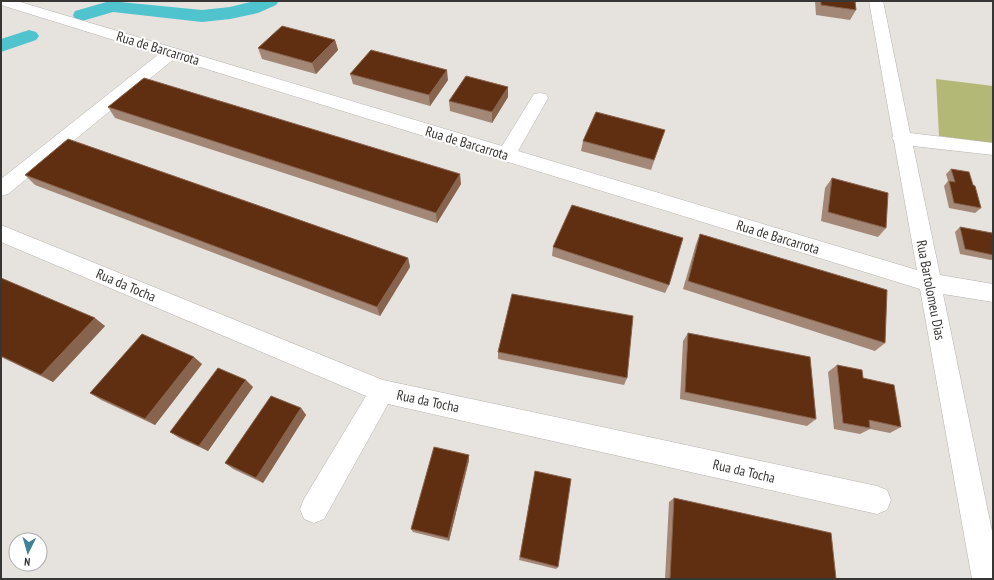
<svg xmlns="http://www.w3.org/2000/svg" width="994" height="580" viewBox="0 0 994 580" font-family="'PT Sans Narrow',sans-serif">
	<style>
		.green { fill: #b4b876 }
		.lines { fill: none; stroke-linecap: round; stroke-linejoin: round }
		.canal { fill: #4fc3ce; fill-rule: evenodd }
		.minor-casing { stroke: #b7b3af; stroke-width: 1 }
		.minor { fill: #fff; fill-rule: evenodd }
		.wall { fill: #a38878 }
		.shaded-wall { fill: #88644e }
		.building { fill: #602e11; stroke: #88644e }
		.labels { text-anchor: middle; stroke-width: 4; stroke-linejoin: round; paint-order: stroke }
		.street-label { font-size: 14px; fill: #383634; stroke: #fff }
	</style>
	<rect width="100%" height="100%" fill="#e6e2de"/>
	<!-- green -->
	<polygon class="green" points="936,79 993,86 993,143 939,136"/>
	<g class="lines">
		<!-- canal -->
		<g class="canal">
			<polygon points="110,1 202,10 230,7 254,1 279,1 276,5 258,13 230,19 202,22 113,12 82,21 75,19 73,15 75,11"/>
			<polygon points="29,30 36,32 39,36 36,40 1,52 1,39"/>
		</g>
		<!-- minor casing -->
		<g class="minor-casing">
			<g id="minor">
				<polygon points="1,1 17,1 502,146 534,94 540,93 546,94 548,98 518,151 917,270 894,141 892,138 893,136 869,1 883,1 910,133 993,143 993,155 913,146 940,275 993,284 993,302 943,294 993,536 993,579 972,579 920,289 174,59 8,194 1,196 1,179 159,54 1,5"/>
				<polygon points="1,225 383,380 877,486 887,490 891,500 887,510 877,514 388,404 324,519 314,523 304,519 300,509 304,499 366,396 1,242"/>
			</g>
		</g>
		<!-- minor -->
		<use href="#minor" class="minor"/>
	</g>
	<!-- wall -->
	<g class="wall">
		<polygon points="815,1 855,1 856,10 850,20 816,15"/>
		<polygon points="335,40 338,50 316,74 262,59 258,48"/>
		<polygon points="350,74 448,80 430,106 353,84"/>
		<polygon points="508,87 508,97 492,123 450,111 449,101"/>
		<polygon points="108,107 461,184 437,223 115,118"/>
		<polygon points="665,130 651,170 581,151 583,141"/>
		<polygon points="951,169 973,185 981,208 975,213 949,208 944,186 948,181 946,174"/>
		<polygon points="25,175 408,258 410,267 380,316 35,185"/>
		<polygon points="832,178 886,228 878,237 821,221 825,188"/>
		<polygon points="960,227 993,239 993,259 991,260 960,254 955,232"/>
		<polygon points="700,234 885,343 875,351 683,289 696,244"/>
		<polygon points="553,247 669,285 665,293 552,256"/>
		<polygon points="1,278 105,326 53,382 1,357"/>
		<polygon points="688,333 816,419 807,426 680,399 683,341"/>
		<polygon points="498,352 627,378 624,385 498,359"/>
		<polygon points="202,364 155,425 101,400 90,393"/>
		<polygon points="837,365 863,378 901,427 890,433 870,429 860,434 834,429 828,372"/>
		<polygon points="253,387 208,451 179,438 170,432"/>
		<polygon points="301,408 306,415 263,483 233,469 225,463"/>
		<polygon points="469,460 449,541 413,532 411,529"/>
		<polygon points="535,471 558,567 556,569 519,560"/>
		<polygon points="674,498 836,579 665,579 669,502"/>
	</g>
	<!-- shaded-wall -->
	<g class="shaded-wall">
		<polygon points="335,40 338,50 316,74 312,63"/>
		<polygon points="447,70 448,80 430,106 429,95"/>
		<polygon points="508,87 508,97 492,123 492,112"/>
		<polygon points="460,174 461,184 437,223 436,213"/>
		<polygon points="408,258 410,267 380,316 377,307"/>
		<polygon points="95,318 105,326 53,382 41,375"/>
		<polygon points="194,357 202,364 155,425 145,419"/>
		<polygon points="246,380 253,387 208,451 199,446"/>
		<polygon points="301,408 306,415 263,483 256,478"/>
		<polygon points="469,455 469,460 449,541 448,538"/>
	</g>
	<!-- building -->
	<g class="building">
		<polygon points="821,1 855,1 856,10 821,5"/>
		<polygon points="282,26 335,40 312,63 258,48"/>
		<polygon points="371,50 447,70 429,95 350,74"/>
		<polygon points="466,76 508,87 492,112 449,101"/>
		<polygon points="144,78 460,174 436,213 108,107"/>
		<polygon points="596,112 665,130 654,160 583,141"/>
		<polygon points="68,139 408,258 377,307 25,175"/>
		<polygon points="951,169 969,172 973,185 975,186 981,208 954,203 949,181 955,182"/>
		<polygon points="832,178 888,193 886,228 828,212"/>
		<polygon points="572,205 683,238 669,285 553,247"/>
		<polygon points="960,227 992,233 993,239 993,255 965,249"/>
		<polygon points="700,234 887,290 885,343 688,281"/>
		<polygon points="1,278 95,318 41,375 1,356"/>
		<polygon points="512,294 633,316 627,378 498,352"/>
		<polygon points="688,333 810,357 816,419 685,392"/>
		<polygon points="142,334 194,357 145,419 90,393"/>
		<polygon points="837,365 862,370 863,378 894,385 901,427 869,420 870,428 843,423"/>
		<polygon points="218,368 246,380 199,446 170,432"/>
		<polygon points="271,396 301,408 256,478 225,463"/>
		<polygon points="434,447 469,455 448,538 411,529"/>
		<polygon points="535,471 571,479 558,567 520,557"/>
		<polygon points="674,498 831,533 836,579 670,579"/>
	</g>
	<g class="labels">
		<!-- street labels -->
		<g class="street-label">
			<text transform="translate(158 48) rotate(17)" y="5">Rua de Barcarrota</text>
			<text transform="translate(467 143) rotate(17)" y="5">Rua de Barcarrota</text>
			<text transform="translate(778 237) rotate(17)" y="5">Rua de Barcarrota</text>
			<text transform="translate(126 285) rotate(23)" y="5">Rua da Tocha</text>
			<text transform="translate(931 290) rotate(79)" y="5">Rua Bartolomeu Dias</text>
			<text transform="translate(428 401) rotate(12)" y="5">Rua da Tocha</text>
			<text transform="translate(744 471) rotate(13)" y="5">Rua da Tocha</text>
		</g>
	</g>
	<!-- border -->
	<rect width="994" height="580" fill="none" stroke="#383634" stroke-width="4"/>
	<!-- north arrow -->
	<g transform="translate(28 552) rotate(185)"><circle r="19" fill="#ffffff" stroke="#afafae"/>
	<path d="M0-3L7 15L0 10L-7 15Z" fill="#418195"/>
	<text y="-6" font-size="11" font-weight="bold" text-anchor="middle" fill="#383634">N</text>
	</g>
</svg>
